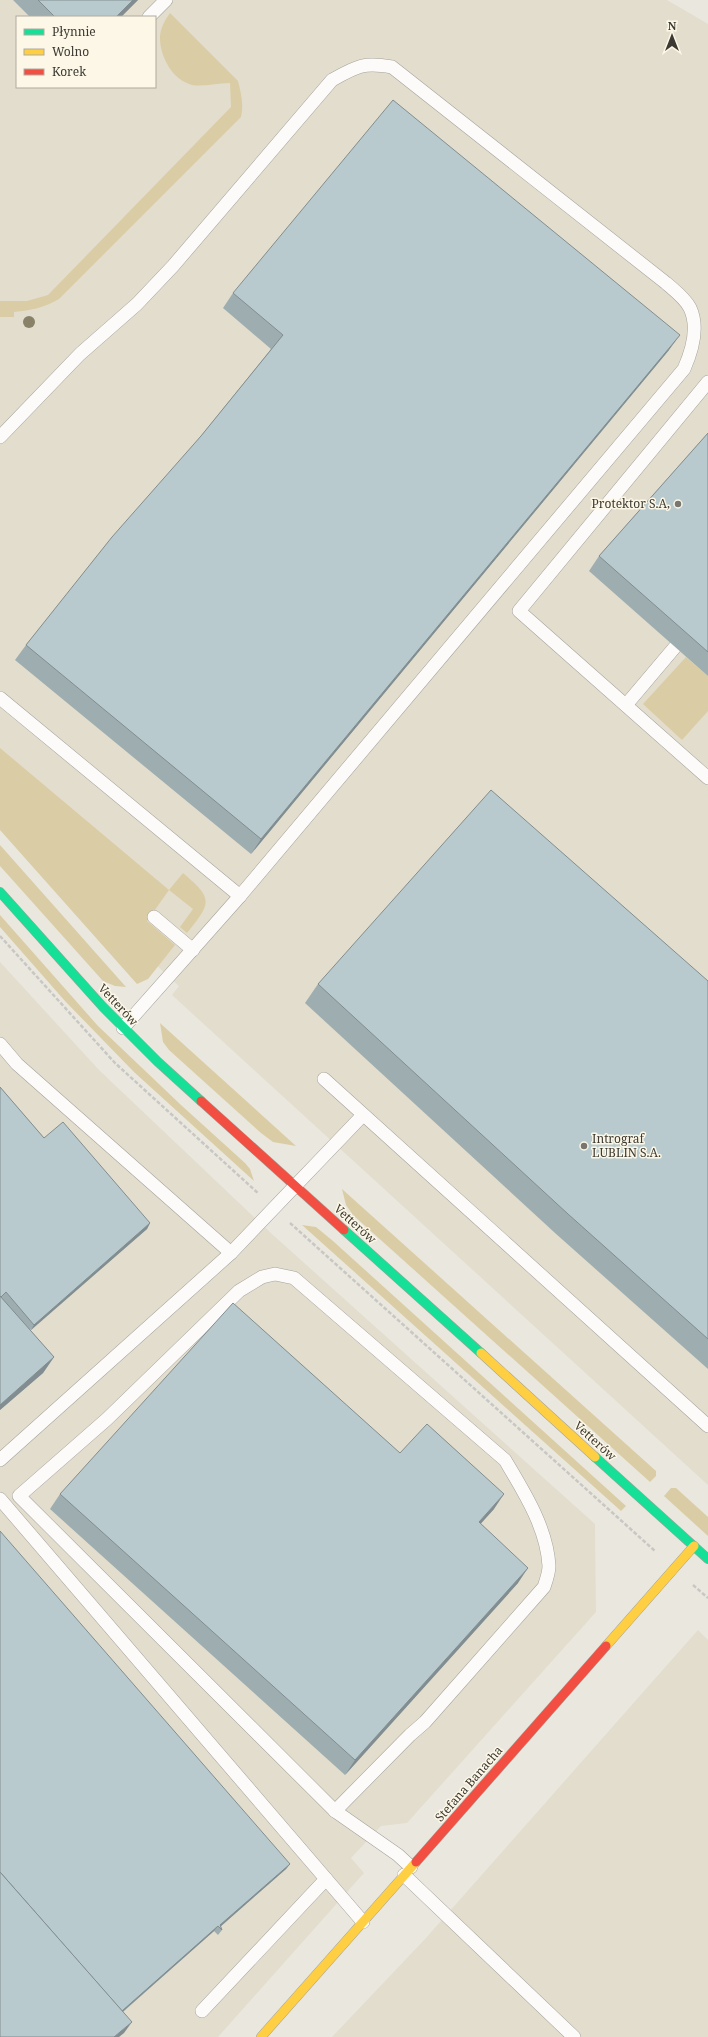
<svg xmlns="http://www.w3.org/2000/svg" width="708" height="2037" viewBox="0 0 708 2037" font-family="'Noto Serif',serif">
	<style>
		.built { fill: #e3ddcd; fill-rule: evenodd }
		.green { fill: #dacda5 }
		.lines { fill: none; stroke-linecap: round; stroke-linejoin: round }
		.lane-casing { stroke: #a4a29b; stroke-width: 14 }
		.fast-casing { stroke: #a4a29b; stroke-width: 10 }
		.slow-casing { stroke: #a4a29b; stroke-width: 10 }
		.jam-casing { stroke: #a4a29b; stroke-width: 10 }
		.path { stroke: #c8c7c3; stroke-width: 2.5; stroke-dasharray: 4 2; stroke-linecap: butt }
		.lane { stroke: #fcfbfa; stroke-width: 13 }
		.fast { stroke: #16e098; stroke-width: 9 }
		.slow { stroke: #ffcf43; stroke-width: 9 }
		.jam { stroke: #f24e42; stroke-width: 9 }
		.tree { fill: #898269 }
		.wall { fill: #9eaeb0 }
		.shaded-wall { fill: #818d90 }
		.building { fill: #b8cacd; stroke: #818d90 }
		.poi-dot { fill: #78766e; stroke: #fcf7e6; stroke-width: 1.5 }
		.labels { text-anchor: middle; stroke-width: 3; stroke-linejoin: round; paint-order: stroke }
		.poi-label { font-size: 12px; fill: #3b3932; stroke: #fcf7e6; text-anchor: end }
		.street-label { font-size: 12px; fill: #3b3932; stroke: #fcf7e6 }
	</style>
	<rect width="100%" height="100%" fill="#eae7de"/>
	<!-- built -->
	<g class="built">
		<path d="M0 0H667L708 24V1485L172 995 179 986 60 877 0 809ZM17 17H155V87H17Z"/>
		<polygon points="0,962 99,1070 273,1235 595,1524 596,1612 407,1823 381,1826 351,1858 364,1873 218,2037 0,2037"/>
		<polygon points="698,1630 708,1640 708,2037 332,2037 426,1938"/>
	</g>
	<!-- green -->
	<g class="green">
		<path d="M170 13 238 81C241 93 244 105 241 117L59 299C44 308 31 310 14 312V317H0V301H27L48 295 231 107 230 83C218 83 203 87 192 85 172 80 159 55 160 36 161 27 165 20 170 13Z"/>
		<polygon points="686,657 708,676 708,711 682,740 643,704"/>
		<path d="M0 748 169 890 183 873C214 899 211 903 187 933L180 927 193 909 169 890 147 921 175 945 148 979 137 984 0 830Z"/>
		<polygon points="0,845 126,987 115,986 103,981 0,866"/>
		<polygon points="0,915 98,1026 181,1105 245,1163 250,1169 254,1181 134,1072 65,1001 0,927"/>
		<polygon points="160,1023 296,1146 273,1142 261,1133 169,1050 163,1042"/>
		<polygon points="342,1189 656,1471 656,1476 650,1482 353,1215 346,1205"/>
		<polygon points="302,1225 316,1227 333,1241 626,1506 621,1511"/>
		<polygon points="671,1488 676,1488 708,1517 708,1536 664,1496"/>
	</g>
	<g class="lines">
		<!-- lane casing -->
		<g class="lane-casing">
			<g id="lane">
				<polyline points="149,17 166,0"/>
				<polyline points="708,382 519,611 708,778"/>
				<path d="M0 437 80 354 137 304 173 266 332 80C357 66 363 62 392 67L666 283C674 290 685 298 690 308 699 327 692 351 684 369L240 896 123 1028"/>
				<polyline points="0,698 240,896"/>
				<polyline points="626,705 675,647"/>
				<polyline points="154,917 193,950"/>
				<polyline points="0,1044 17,1064 231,1253"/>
				<polyline points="324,1079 708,1426"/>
				<path d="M275 1274 294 1278 505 1460C524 1492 547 1528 549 1566 549 1573 546 1581 544 1587L425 1722 410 1735 335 1811 19 1496 107 1419 239 1291 262 1277Z"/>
				<polyline points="0,1460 231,1253 363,1115"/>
				<polyline points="0,1499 363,1922"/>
				<polyline points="335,1811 398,1855 411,1867"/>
				<polyline points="404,1875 574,2037"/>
				<polyline points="202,2011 326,1879"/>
			</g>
		</g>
		<!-- fast casing -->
		<g class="fast-casing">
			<g id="fast">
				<polyline points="0,892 103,1007 158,1062 201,1101"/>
				<polyline points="344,1230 481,1353"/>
				<polyline points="595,1457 708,1559"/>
			</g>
		</g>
		<!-- slow casing -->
		<g class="slow-casing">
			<g id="slow">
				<polyline points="481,1353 595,1457"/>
				<polyline points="606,1646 694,1546"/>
				<polyline points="261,2037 416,1862"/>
			</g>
		</g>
		<!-- jam casing -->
		<g class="jam-casing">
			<g id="jam">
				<polyline points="201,1101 344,1230"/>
				<polyline points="416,1862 606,1646"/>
			</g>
		</g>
		<!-- path -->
		<g class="path">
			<polyline points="0,936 115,1063 259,1194"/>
			<polyline points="290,1223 655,1551"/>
			<polyline points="693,1585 708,1598"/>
		</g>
		<!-- lane -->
		<use href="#lane" class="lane"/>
		<!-- fast -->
		<use href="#fast" class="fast"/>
		<!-- slow -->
		<use href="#slow" class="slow"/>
		<!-- jam -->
		<use href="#jam" class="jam"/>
	</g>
	<!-- trees -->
	<circle class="tree" cx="29" cy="322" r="6"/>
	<!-- wall -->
	<g class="wall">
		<polygon points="13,0 138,0 121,17 30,17"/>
		<polygon points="233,293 669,350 251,854 15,660 26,645 201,436 271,349 223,308"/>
		<polygon points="708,433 708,676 589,571 599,556"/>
		<polygon points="708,981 708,1369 555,1233 305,1003 318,984"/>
		<polygon points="0,1087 44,1138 150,1223 147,1229 30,1330 54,1357 43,1373 0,1410"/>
		<polygon points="400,1453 494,1509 480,1524 518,1583 345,1775 50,1509 60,1494"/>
		<polygon points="290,1864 286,1869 221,1926 222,1930 218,1935 214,1931 123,2012 124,2033 0,2037"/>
	</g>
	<!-- shaded-wall -->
	<g class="shaded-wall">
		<polygon points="133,0 138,0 121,17 116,17"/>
		<polygon points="680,335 669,350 251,854 261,839"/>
		<polygon points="150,1223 147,1229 30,1331 34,1325"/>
		<polygon points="54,1357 43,1373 0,1410 0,1405"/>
		<polygon points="504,1494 494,1509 468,1538 479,1522"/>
		<polygon points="528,1568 518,1583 345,1775 355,1760"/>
		<polygon points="290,1864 286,1869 220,1927 220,1925"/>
		<polygon points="218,1926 214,1931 112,2021 116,2015"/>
		<polygon points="132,2022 124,2033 119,2037 114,2037"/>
	</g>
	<!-- building -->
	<g class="building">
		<polygon points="38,0 133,0 116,17 55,17"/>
		<polygon points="393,100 680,335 261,839 26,645 112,537 201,436 283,335 233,293"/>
		<polygon points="708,433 708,652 599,556"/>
		<polygon points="491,790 708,981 708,1339 568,1214 318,984"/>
		<polygon points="0,1087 44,1138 63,1122 150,1223 34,1325 6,1292 1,1297 0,1296"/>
		<polygon points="0,1296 54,1357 0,1405"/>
		<polygon points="233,1303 400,1453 427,1424 504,1494 479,1522 528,1568 355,1760 60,1494"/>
		<polygon points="0,1531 290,1864 220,1925 222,1930 218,1926 122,2011 0,1872"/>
		<polygon points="0,1872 132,2022 114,2037 0,2037"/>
	</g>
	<!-- markers -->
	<g class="poi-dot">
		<circle cx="678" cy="504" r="4"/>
		<circle cx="584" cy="1146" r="4"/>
	</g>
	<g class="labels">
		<!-- poi labels -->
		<g class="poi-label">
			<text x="670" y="508">Protektor S.A,</text>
			<text x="592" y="1143" text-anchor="start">Intrograf<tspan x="592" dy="14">LUBLIN S.A.</tspan></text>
		</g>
		<!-- street labels -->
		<g class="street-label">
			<text transform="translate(118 1005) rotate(47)" y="4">Vetterów</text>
			<text transform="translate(355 1224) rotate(42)" y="4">Vetterów</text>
			<text transform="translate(595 1441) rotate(42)" y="4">Vetterów</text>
			<text transform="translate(469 1784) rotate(-49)" y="4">Stefana Banacha</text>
		</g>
	</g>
	<!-- legend -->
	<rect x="16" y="16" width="140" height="72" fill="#fcf7e6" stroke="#afab9e"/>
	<rect x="24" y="29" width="20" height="6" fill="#16e098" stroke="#afab9e"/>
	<text x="52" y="36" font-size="12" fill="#3b3932">Płynnie</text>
	<rect x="24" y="49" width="20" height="6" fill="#ffcf43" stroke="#afab9e"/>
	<text x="52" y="56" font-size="12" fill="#3b3932">Wolno</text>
	<rect x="24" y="69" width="20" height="6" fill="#f24e42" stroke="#afab9e"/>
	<text x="52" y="76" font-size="12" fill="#3b3932">Korek</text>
	<!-- north arrow -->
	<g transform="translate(672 36)" stroke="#fcf7e6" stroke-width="3" paint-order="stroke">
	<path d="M0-3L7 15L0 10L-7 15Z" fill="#3b3932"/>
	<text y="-6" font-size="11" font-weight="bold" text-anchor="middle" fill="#3b3932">N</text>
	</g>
</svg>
